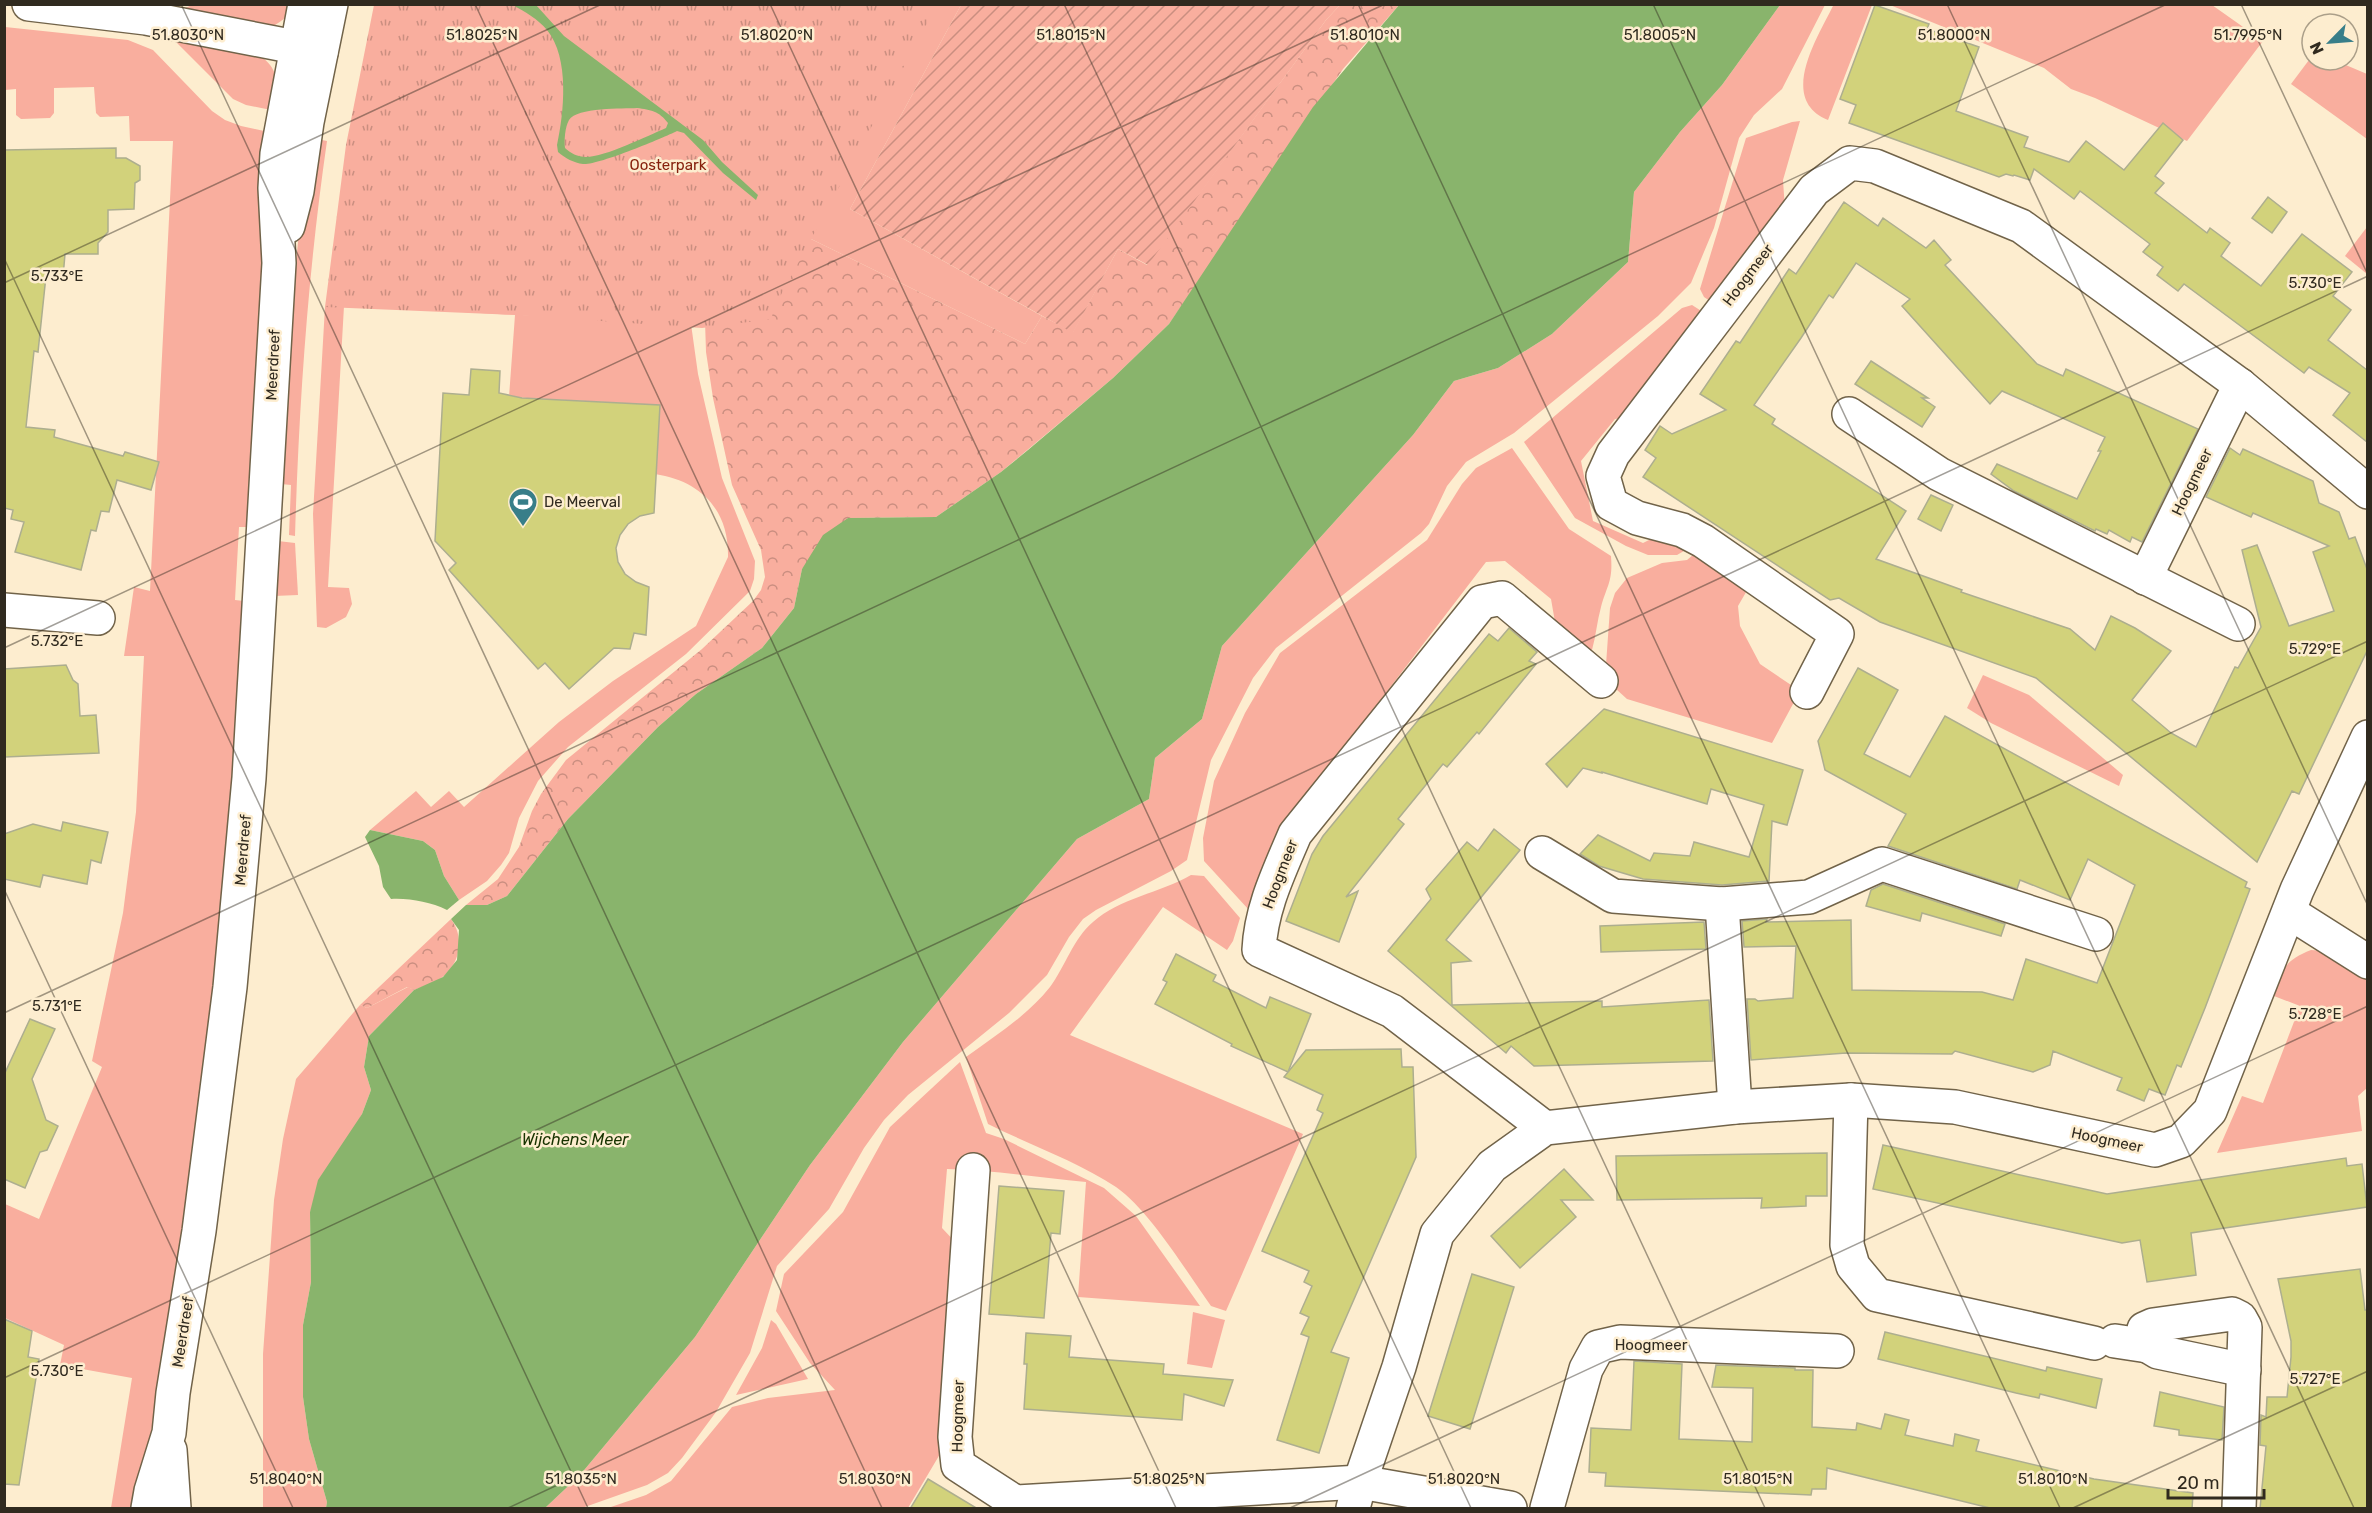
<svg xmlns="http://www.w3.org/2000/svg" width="2372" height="1513" viewBox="0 0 2372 1513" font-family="Rubik,sans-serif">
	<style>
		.grass { fill: #f9ae9e }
		.forest { fill: url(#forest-crowns) }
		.park { fill: url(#park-tufts) }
		.garden { fill: url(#garden-furrows) }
		.water { fill: #89b46c; fill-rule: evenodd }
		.building { fill: #d2d27b; stroke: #adae8f; stroke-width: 1.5 }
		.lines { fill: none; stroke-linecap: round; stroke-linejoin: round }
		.minor-casing { stroke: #716349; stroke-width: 36 }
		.minor { stroke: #fff; stroke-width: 33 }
		.ticks { fill: none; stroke: #302a1f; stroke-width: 1.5; stroke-opacity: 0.45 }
		.labels { text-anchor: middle; stroke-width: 5; stroke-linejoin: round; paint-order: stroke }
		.park-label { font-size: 15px; fill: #87220e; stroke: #fdedcf }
		.street-label { font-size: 15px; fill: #302a1f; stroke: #fdedcf }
		.poi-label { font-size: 15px; fill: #302a1f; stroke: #fdedcf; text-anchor: start }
		.water-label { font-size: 16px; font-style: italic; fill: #183300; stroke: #fdedcf }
		.ticks-label { font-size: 15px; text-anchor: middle; fill: #302a1f; stroke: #fdedcf; stroke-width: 5; stroke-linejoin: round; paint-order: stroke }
	</style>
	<defs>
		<pattern id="forest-crowns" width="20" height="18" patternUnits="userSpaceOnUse" patternTransform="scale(1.5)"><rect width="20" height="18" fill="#f9ae9e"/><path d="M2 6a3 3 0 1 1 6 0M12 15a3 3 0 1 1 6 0" fill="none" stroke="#ca8e80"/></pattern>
		<pattern id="park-tufts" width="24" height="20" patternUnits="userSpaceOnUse" patternTransform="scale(1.5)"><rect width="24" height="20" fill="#f9ae9e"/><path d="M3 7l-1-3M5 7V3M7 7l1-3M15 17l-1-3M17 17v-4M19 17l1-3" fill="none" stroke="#ca8e80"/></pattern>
		<pattern id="garden-furrows" width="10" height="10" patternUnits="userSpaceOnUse" patternTransform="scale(1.5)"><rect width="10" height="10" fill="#f9ae9e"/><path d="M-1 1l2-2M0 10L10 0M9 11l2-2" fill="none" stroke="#ca8e80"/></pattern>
	</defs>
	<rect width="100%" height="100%" fill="#fdedcf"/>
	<!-- grass -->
	<g class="grass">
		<path d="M1834 4 1872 5 1828 120C1777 99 1818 37 1834 4Z"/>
		<path d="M192 5H296C287 17 281 23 266 29L181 10Z"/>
		<polygon points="935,5 961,5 850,209 1042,316 1025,344 807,237"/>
		<polygon points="1780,5 1825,5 1782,89 1754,115 1739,138 1714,228 1691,283 1658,316 1514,433 1466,462 1447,486 1429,524 1421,533 1276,648 1253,678 1211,760 1187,860 1171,871 1096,910 1083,919 1069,937 1047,975 1009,1013 908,1095 884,1120 864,1148 829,1209 777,1266 750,1353 716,1412 682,1458 668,1473 647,1485 582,1508 545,1508 580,1475 695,1337 810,1165 903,1042 1077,839 1149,799 1155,758 1202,719 1222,646 1413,435 1454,381 1498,368 1552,334 1628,262 1634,192 1680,132 1722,85"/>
		<polygon points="1890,5 2212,5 2263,41 2187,141 2095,98 2071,89 2044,68"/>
		<polygon points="5,27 128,40 153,50 212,111 225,120 241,126 273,133 249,527 239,527 235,600 244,601 223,902 197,1141 139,1508 111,1508 132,1378 60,1365 64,1345 5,1318 5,1204 39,1219 102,1067 92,1061 123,913 136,812 144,656 124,656 134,587 150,591 173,141 130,141 129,116 100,117 96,113 94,87 54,88 54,113 50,118 21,119 16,115 16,89 5,90"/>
		<path d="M174 40 257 54C282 69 276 85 276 111L246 105 233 99Z"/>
		<polygon points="2312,56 2312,60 2334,60 2367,74 2367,139 2291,84"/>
		<polygon points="1800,121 1783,180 1785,210 1713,303 1704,297 1700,289 1746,138 1792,122"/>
		<path d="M312 138 327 141C308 272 299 403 295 536L289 535 291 485 281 484 290 324 299 232Z"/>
		<polygon points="2367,227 2367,274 2345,256"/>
		<polygon points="1692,305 1706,314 1628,417 1615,419 1581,461 1593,521 1643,543 1661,534 1689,548 1677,555 1648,555 1626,546 1575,518 1524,442 1682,308"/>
		<polygon points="344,306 328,587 349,588 352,604 346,617 326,628 317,627 313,514 325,307"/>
		<path d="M430 310 691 324 698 374 722 478 755 561 754 579 750 591 686 654 568 747 538 781 519 818 509 853 501 865 487 881 459 900 444 876 435 850 423 841 370 830 416 791 431 807 449 791 464 807 559 722 613 681 696 626 728 557C729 510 701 481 655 474L660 405 509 397 515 315Z"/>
		<path d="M1512 448 1569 529 1611 556C1613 582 1607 585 1601 607 1597 621 1596 636 1592 650L1586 648 1555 622 1551 599 1505 561 1486 562 1346 745 1249 910 1204 861 1203 838 1214 781 1245 713 1280 653 1427 540 1462 484 1476 468Z"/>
		<polygon points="278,541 295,543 298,595 274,596"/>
		<polygon points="1700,549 1749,587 1738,606 1740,626 1760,664 1800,691 1772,743 1627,699 1605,679 1610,608 1615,593 1627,578 1662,563 1687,560"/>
		<polygon points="1983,675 2029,695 2123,775 2119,786 1991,723 1967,708"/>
		<path d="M1191 875 1204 876 1240 918 1233 941 1227 950 1163 907 1070 1035 1303 1134 1226 1311 1211 1306C1186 1271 1150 1211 1116 1187 1077 1161 1030 1145 988 1124L966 1057C995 1036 1027 1016 1050 987 1065 967 1073 939 1093 922 1120 898 1160 893 1191 875Z"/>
		<path d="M2311 950 2324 951 2367 977V1088L2358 1096 2362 1131 2217 1153 2242 1096 2263 1103 2300 1006 2274 996C2281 970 2285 960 2311 950Z"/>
		<polygon points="408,987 414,990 369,1036 364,1067 371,1090 362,1114 310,1212 311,1282 303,1325 303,1397 309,1439 327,1502 326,1508 263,1508 263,1354 274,1200 283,1139 296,1079 360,1005 367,1008"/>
		<path d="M960 1062 986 1133 1004 1139 1104 1188 1136 1216 1200 1306 1078 1297 1086 1182C1040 1178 993 1170 947 1169L942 1228 958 1245 943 1449 908 1508H608L646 1495 671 1481 732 1407 768 1398 835 1390 810 1363 776 1311 784 1274 843 1212 890 1127Z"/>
		<polygon points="1193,1312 1225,1320 1212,1368 1187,1364"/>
		<polygon points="771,1320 776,1324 808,1379 736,1395 762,1348"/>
	</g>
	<!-- forest -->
	<g class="forest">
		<polygon points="1340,5 1399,5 1343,69 1169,324 1113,378 1001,472 936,517 848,518 802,569 794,608 762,648 696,694 658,727 568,819 507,896 487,905 466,905 498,879 519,847 532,811 541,794 566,760 702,649 753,601 761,590 765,577 761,550 732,485 713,398 706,352 705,321 807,237 1025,344 1042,316 1073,332 1118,249 1147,265 1326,20"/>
		<path d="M451 919C464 937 461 960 445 975 437 982 424 986 414 990L407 987 367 1008 360 1005Z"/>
	</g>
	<!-- park -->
	<polygon class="park" points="374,5 937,5 776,304 771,319 702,328 515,315 325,307 346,145"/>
	<!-- garden -->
	<polygon class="garden" points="961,5 961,4 1340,5 1326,20 1148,265 1118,249 1073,333 850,209"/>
	<!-- water -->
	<g class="water">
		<path d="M513 5H536L564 36 703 140 722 162 758 195 756 200 723 173 684 133 677 131C663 138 596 166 583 164 574 163 565 158 558 152L557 145C564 113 570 58 547 30 538 19 525 12 513 5ZM637 108C651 110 659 111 668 123L666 128C647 136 605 157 586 157 578 157 570 153 565 148 564 141 565 127 569 120 577 107 623 109 637 108Z"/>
		<polygon points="1399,5 1780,5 1722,85 1680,132 1634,192 1628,262 1552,334 1498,368 1454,381 1413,435 1222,646 1202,719 1155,758 1149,799 1077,839 903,1042 810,1165 695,1337 580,1475 545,1508 326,1508 327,1502 309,1439 303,1397 303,1325 311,1282 310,1212 318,1180 362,1114 371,1090 364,1067 369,1036 414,990 443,977 457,960 459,930 451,919 466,905 487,905 507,896 568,819 658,727 696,694 762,648 794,608 802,569 823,535 848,518 936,517 1001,472 1028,450 1113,378 1169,324 1313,107"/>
		<path d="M370 830 423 841 435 850 444 876 459 900 447 910C430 902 410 898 391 899L383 887 379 866 365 837Z"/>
	</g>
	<!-- building -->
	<g class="building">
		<polygon points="1875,5 1929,24 1927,29 1979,47 1956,111 2028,137 2024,147 2069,162 2086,141 2124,170 2163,123 2183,140 2155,176 2164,183 2155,193 2207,233 2210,228 2230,243 2221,256 2261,286 2302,234 2352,272 2333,296 2351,310 2328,340 2367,370 2367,442 2333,415 2350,393 2309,367 2304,373 2184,284 2178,291 2157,275 2163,267 2143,252 2150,244 2080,191 2074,199 2034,169 2030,180 2014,175 2013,176 2006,174 1999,177 1849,123 1856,105 1840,99"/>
		<polygon points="116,148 116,158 126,158 140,166 140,180 135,183 134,209 108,210 108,232 98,243 98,254 65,254 63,277 46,276 38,352 34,351 26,427 55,430 54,437 123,456 125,452 159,462 151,490 117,480 109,512 101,511 96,531 91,530 81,570 15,552 24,522 11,519 13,510 4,508 4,150"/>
		<polygon points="2268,197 2287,212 2272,233 2252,218"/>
		<polygon points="1844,202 1878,226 1883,218 1926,248 1934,240 1951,260 1945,265 2037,364 2063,376 2066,369 2198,429 2142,542 2132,537 2130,542 2109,530 2107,534 2096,529 2095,531 2014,491 1991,474 1997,464 2077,499 2101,451 2098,451 2105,437 2002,391 1990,404 1902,306 1910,299 1856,263 1833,298 1829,295 1801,338 1754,405 1775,419 1772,424 1906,511 1876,559 1962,590 1961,592 2070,629 2095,650 2111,616 2135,628 2171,651 2132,700 2171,733 2196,747 2235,667 2238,668 2261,627 2242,550 2257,545 2289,626 2334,611 2313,552 2329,546 2253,513 2251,517 2206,497 2230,448 2240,455 2243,449 2313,481 2319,503 2339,512 2349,539 2355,537 2367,569 2367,651 2299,794 2292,791 2257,862 2036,678 1880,622 1839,598 1830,600 1643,477 1656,458 1645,450 1660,426 1672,434 1726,410 1700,394 1736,341 1740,343 1789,269 1796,274"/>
		<polygon points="1871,361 1928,398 1922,398 1935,407 1922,427 1855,384"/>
		<polygon points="471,369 500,371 499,393 522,398 660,405 654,513 640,516 628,524 620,535 616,548 618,562 625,574 636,582 649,587 646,635 634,633 630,649 614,648 569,689 545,663 538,669 449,570 456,563 435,541 443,393 469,395"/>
		<polygon points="1931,495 1953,505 1941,531 1918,519"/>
		<polygon points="1509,628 1537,652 1529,661 1536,664 1479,734 1477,732 1447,767 1443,764 1398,819 1404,824 1346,897 1358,891 1339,942 1286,921 1312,854 1323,836 1489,634 1498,641"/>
		<polygon points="66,665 73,680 78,684 80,716 96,715 99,753 5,757 4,669"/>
		<polygon points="1858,668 1898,690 1864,754 1910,777 1945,716 2247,882 2245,887 2250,889 2205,1008 2181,1067 2177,1065 2165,1095 2149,1089 2144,1101 2117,1090 2122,1078 2053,1051 2050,1065 2033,1072 1955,1051 1952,1054 1846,1053 1751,1060 1747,999 1755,999 1758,1001 1793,998 1796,946 1744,947 1742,921 1767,919 1766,922 1851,920 1852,990 1982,992 2013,1000 2026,959 2097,983 2135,885 2088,859 2070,900 2020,880 2017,889 1888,846 1906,814 1825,770 1818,741"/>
		<polygon points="1604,709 1803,770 1787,825 1772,821 1769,881 1722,885 1643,879 1599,866 1580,854 1598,835 1650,861 1654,853 1690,856 1694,842 1749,857 1764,805 1711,789 1707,804 1602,772 1602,773 1583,768 1567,787 1546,764"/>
		<polygon points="63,822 108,832 101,863 91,860 87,884 43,875 40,887 4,879 4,834 33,824 61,831"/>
		<polygon points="1494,829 1520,850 1446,940 1471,961 1451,963 1452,1005 1602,1001 1602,1007 1709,1000 1713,1061 1534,1066 1511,1046 1506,1053 1388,951 1431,899 1426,889 1467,842 1478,851"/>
		<polygon points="1883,884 2005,924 2001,936 1922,913 1920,921 1866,906 1871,890"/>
		<polygon points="1704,922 1706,949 1601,952 1600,926"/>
		<polygon points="1176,954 1216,975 1213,981 1266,1008 1270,997 1311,1014 1288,1072 1231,1046 1232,1044 1155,1004 1167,982 1163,980"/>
		<polygon points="30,1019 55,1029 32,1079 46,1120 58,1126 47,1150 40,1152 25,1188 4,1179 4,1075"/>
		<polygon points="1401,1049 1402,1067 1413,1067 1416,1157 1331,1352 1349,1358 1319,1453 1277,1440 1309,1337 1301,1334 1309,1317 1300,1313 1312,1286 1304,1282 1309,1271 1262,1251 1323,1113 1317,1110 1323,1095 1284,1077 1306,1050"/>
		<polygon points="1883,1145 2107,1194 2346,1158 2347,1166 2362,1164 2367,1207 2191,1233 2196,1275 2147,1282 2140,1240 2122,1243 1873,1189"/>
		<polygon points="1827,1153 1827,1196 1806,1196 1806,1206 1761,1208 1762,1198 1617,1200 1616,1156"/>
		<polygon points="1564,1169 1593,1200 1561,1200 1576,1217 1520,1268 1491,1236"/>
		<polygon points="999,1186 1064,1191 1060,1234 1051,1233 1044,1318 989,1314"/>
		<polygon points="2360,1269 2365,1310 2367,1310 2367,1509 2260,1509 2266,1446 2260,1445 2261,1415 2266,1417 2267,1397 2287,1397 2291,1357 2291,1341 2278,1279"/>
		<polygon points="1472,1274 1514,1287 1470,1429 1428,1416"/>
		<polygon points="4,1319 32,1331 28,1357 39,1359 19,1485 4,1484"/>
		<polygon points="1885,1332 2046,1371 2047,1367 2102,1379 2096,1408 2040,1394 2039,1398 2016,1393 1878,1359"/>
		<polygon points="1026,1333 1071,1336 1069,1357 1164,1364 1163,1374 1233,1380 1224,1406 1184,1394 1182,1420 1024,1409 1027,1364 1024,1364"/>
		<polygon points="1634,1361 1682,1364 1679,1439 1752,1442 1753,1388 1712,1387 1716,1365 1795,1368 1795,1370 1813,1370 1812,1427 1856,1430 1857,1423 1881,1429 1885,1414 1909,1420 1905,1435 1953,1446 1955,1434 1979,1440 1976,1451 2094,1479 2193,1493 2192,1509 1994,1509 1827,1468 1826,1489 1812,1489 1811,1495 1605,1486 1606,1473 1589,1472 1591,1428 1631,1430"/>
		<polygon points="2160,1392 2224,1407 2222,1440 2179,1435 2179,1430 2154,1426"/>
		<polygon points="928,1479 978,1509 910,1509"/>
	</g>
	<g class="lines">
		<!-- minor casing -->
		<g class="minor-casing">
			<g id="minor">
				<polyline points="29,4 146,18 321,52"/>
				<polyline points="288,226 297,191 307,122 331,4"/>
				<polyline points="1849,414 1939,474 2238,624"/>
				<polyline points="2145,578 2240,385"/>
				<polyline points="4,610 98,618"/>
				<polyline points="1807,692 1837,634 1703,541 1682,530 1637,518 1611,504 1603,476 1613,454 1814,190 1850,163 1875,166 2021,226 2240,385 2368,492"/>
				<polyline points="1542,853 1613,896 1722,904 1809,897 1882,864 2096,934"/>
				<polyline points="1722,904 1735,1107"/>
				<polyline points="2289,912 2368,962"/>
				<polyline points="1851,1100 1847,1245 1853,1266 1877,1295 2094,1343"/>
				<path d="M1545 1128 1392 1011 1259 950C1261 908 1279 872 1295 834L1482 602 1502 598 1601 681"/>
				<polyline points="973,1170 955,1437 958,1465 1015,1502 1360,1482 1510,1508"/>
				<polyline points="2115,1341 2148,1346 2144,1329 2153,1325 2232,1314 2240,1318 2245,1327 2239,1508"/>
				<polyline points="2148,1346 2158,1352 2244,1370"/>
				<polyline points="170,1450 174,1508"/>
				<polyline points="148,1508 151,1491 169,1433 173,1393 199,1231 230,987 249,778 279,263 275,188 277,154 305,4"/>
				<polyline points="1353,1508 1360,1482 1399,1367 1437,1234 1492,1166 1545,1128 1735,1107 1851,1100 1955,1107 2155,1150 2181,1141 2210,1111 2297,890 2368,737"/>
				<polyline points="1547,1508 1586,1369 1598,1347 1620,1342 1837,1351"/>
			</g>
		</g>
		<!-- minor -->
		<use href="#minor" class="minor"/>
	</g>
	<!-- ticks -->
	<path class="ticks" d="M181 4 882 1508M475 4 1176 1508M770 4 1471 1508M1064 4 1765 1508M1358 4 2060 1508M1653 4 2354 1508M1947 4 2368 906M2241 4 2368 275M4 258 588 1508M4 283 602 4M4 648 1385 4M4 889 293 1508M4 1013 2167 4M4 1378 2368 276M508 1508 2368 641M1290 1508 2368 1006M2073 1508 2368 1371"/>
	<!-- icons -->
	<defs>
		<g id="stadium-pin" transform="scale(1.5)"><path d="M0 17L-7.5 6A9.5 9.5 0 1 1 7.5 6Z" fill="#387e89" stroke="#fdedcf"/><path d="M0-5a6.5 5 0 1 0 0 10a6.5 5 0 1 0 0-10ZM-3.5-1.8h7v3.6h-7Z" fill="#fff"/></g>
	</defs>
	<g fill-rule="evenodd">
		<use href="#stadium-pin" x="523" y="502"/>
	</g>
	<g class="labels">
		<!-- park labels -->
		<g class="park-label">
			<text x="668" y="170">Oosterpark</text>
		</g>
		<!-- street labels -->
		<g class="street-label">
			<text transform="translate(1748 275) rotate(-53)" y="5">Hoogmeer</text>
			<text transform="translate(273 365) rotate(-87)" y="5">Meerdreef</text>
			<text transform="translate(2192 482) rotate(-64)" y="5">Hoogmeer</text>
			<text transform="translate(243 850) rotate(-85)" y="5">Meerdreef</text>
			<text transform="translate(1280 874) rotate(-69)" y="5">Hoogmeer</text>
			<text transform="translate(2107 1140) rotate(12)" y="5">Hoogmeer</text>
			<text transform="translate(183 1332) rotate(-81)" y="5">Meerdreef</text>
			<text x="1651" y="1350">Hoogmeer</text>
			<text transform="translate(958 1416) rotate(-89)" y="5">Hoogmeer</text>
		</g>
		<!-- poi labels -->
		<g class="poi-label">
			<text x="544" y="507">De Meerval</text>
		</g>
		<!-- water labels -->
		<g class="water-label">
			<text x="575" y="1145">Wijchens Meer</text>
		</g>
	</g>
	<g class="ticks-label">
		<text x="188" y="40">51.8030°N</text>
		<text x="482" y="40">51.8025°N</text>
		<text x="777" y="40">51.8020°N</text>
		<text x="1071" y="40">51.8015°N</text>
		<text x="1365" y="40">51.8010°N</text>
		<text x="1660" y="40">51.8005°N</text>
		<text x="1954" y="40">51.8000°N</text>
		<text x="2248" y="40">51.7995°N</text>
		<text x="57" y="281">5.733°E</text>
		<text x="2315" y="288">5.730°E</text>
		<text x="57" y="646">5.732°E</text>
		<text x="2315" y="654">5.729°E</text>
		<text x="57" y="1011">5.731°E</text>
		<text x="2315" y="1019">5.728°E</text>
		<text x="57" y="1376">5.730°E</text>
		<text x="2315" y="1384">5.727°E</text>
		<text x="286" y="1484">51.8040°N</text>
		<text x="581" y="1484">51.8035°N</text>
		<text x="875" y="1484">51.8030°N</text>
		<text x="1169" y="1484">51.8025°N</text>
		<text x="1464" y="1484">51.8020°N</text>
		<text x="1758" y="1484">51.8015°N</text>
		<text x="2053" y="1484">51.8010°N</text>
	</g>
	<!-- border -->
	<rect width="2372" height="1513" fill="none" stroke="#302a1f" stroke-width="12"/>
	<!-- north arrow -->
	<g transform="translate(2330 42) rotate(245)"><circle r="28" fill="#fdedcf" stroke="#ab9f89" stroke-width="1.5"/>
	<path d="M0-4.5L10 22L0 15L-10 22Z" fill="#387e89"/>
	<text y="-9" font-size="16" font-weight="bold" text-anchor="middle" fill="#302a1f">N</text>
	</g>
	<!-- scale -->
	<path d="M2168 1489v9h96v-9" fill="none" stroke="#302a1f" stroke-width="3"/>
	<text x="2177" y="1489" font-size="18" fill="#302a1f" stroke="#fdedcf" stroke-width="4.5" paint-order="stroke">20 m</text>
</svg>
